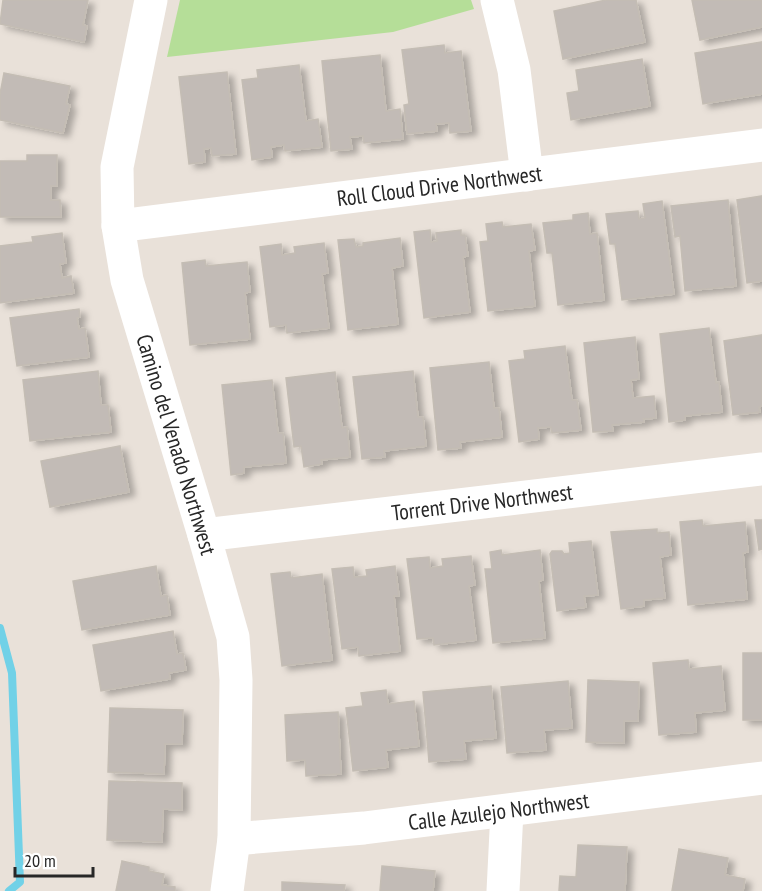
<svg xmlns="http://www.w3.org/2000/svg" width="762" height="891" viewBox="0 0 762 891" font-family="'PT Sans Narrow',sans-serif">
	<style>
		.green { fill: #b5de98 }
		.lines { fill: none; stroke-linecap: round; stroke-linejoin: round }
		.stream { stroke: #71d1e7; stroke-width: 8 }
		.building { fill: #c2bbb6; stroke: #c4bdb4; stroke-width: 1.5; filter: url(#shadow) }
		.minor { stroke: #fff; stroke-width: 33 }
		.labels { text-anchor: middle; stroke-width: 6; stroke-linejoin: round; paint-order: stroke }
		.street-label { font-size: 22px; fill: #272727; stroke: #fff }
	</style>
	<defs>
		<filter id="shadow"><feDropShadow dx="6" dy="4" stdDeviation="3" flood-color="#0004"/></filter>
	</defs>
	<rect width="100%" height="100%" fill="#e9e1d9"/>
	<!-- green -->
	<polygon class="green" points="180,0 471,0 474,9 393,32 167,57"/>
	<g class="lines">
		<!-- stream -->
		<polyline class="stream" points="0,628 12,673 20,882 9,891"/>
	</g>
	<!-- building -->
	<g class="building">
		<polygon points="3,0 88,0 83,25 87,26 84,42 0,24"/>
		<polygon points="606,0 636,0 645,42 563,59 554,11"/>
		<polygon points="692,0 762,0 762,27 700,40"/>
		<polygon points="762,42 762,94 703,104 695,53"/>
		<polygon points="444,45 445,53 461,51 471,131 450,133 449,123 436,124 437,131 407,134 404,105 409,104 402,50"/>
		<polygon points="380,55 386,111 400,109 403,139 364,143 363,136 350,137 352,149 331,151 322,61"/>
		<polygon points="642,59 650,106 571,120 567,93 579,91 576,70"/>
		<polygon points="299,65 306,121 318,119 322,147 285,151 284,145 271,147 272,157 252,160 242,80 258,78 257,70"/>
		<polygon points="227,72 236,154 212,156 211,148 204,149 205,162 189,164 179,77"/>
		<polygon points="4,73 70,86 66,104 70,105 63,133 0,120 0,94"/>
		<polygon points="27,155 57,155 57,186 51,186 51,200 60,200 61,217 0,217 0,161 27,161"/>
		<polygon points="762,196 762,281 747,283 737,200"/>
		<polygon points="728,200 736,286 685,291 680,236 675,237 671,206"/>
		<polygon points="662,201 674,294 622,300 615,244 610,244 606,214 638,211 639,219 645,218 643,204"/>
		<polygon points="588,213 590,234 597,233 604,300 558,305 552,253 547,253 543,223 573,220 573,215"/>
		<polygon points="502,222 503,227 531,224 535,250 529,251 535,306 488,311 480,242 488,241 486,224"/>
		<polygon points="430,230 431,242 437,241 436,233 461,230 461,235 465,235 468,256 463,257 470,312 424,318 414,232"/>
		<polygon points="62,233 66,263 60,264 62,278 71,276 74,293 0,303 0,246 33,242 32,237"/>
		<polygon points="400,238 403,266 392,268 398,324 348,330 338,240 354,239 356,247 363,246 363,243"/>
		<polygon points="324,243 328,273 322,274 329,328 287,333 286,325 270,327 260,247 281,244 282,255 295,253 294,247"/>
		<polygon points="205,260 206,266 247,262 250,292 245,293 250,339 190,345 182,263"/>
		<polygon points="79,309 80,317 77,318 79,329 85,328 89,357 17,366 10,318"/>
		<polygon points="709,328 716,383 719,382 722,412 685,416 685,420 669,422 660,334"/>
		<polygon points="762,335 762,406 759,407 760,412 733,415 724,341"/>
		<polygon points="635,337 639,379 631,380 633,398 654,396 656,418 643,419 644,422 612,425 613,431 593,432 584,343"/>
		<polygon points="565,346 572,400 577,400 581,430 552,433 551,427 538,428 539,439 519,442 509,361 525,359 524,351"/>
		<polygon points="489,362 494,408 499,408 502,437 460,442 461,448 438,450 430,368"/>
		<polygon points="98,371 101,405 108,405 111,432 30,441 23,380"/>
		<polygon points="413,371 418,417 423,417 426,446 384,451 385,457 362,459 353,377"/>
		<polygon points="335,372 342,428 347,427 350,457 321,460 322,464 304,467 301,446 294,447 286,378"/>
		<polygon points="272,380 278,433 283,433 286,463 244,467 244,473 231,475 222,385"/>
		<polygon points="120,446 129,492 50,507 41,461"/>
		<polygon points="702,520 703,526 745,522 748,552 743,553 747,599 688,605 680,522"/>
		<polygon points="755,520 762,520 762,549 759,550"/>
		<polygon points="657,529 657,533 669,532 671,555 660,557 665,598 644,600 644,606 621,609 611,532"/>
		<polygon points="591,541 598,595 584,596 586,607 557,611 550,554 552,551 562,551 564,554 570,553 569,543"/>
		<polygon points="501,550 502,555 540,550 543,580 539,581 545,638 493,643 485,569 492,569 490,552"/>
		<polygon points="471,556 475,585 469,586 476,640 434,645 433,638 417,639 407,559 429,557 430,568 443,566 442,559"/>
		<polygon points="156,566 161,596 167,595 170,615 82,630 73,581"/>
		<polygon points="395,566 399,596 394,596 400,651 359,656 358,647 342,649 332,569 353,567 354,577 367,576 366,570"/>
		<polygon points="290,572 291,578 322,574 332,660 282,666 271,574"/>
		<polygon points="173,631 177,654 183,653 186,670 169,673 170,679 101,691 93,645"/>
		<rect x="743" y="653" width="19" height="67"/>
		<polygon points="688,660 689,669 721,666 725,710 695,713 696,732 659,735 653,663"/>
		<polygon points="588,680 639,682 638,721 624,721 624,743 586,742"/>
		<polygon points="568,681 572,728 544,730 546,750 507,753 501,687"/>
		<polygon points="491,686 496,738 464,741 466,759 429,762 423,692"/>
		<polygon points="386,690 388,704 414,701 419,746 386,750 388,767 353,771 346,708 363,706 361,693"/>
		<polygon points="110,708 183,710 182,744 165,744 164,774 108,772"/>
		<polygon points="338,712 341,774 306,776 305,760 287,761 285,715"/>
		<polygon points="109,781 182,783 182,810 163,809 162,842 107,840"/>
		<polygon points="578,845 627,847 625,891 559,891 560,876 576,877"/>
		<polygon points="679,849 728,858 725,875 745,879 743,891 672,891"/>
		<polygon points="122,861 149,867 149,871 164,874 162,885 175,887 175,891 116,891"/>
		<polygon points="382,866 435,871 433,891 380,891"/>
		<polygon points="282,882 345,885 344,891 282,891"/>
	</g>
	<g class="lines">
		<!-- minor -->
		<g class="minor">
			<path id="s1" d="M151 0 117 167 118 226 127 280 204 535 233 637 236 680 234 839 227 891"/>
			<polyline points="497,0 514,70 527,175"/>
			<path id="s2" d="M118 226 762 145"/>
			<path id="s3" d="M204 535 762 469"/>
			<path id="s4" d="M234 839 364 828 762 778"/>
			<polyline points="503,891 507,811"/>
		</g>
	</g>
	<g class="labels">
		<!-- street labels -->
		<g class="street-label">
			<text dy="8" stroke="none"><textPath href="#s2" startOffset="324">Roll Cloud Drive Northwest</textPath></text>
			<text dy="8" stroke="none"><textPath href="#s1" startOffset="456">Camino del Venado Northwest</textPath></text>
			<text dy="8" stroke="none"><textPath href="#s3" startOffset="280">Torrent Drive Northwest</textPath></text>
			<text dy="8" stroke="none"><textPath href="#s4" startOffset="266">Calle Azulejo Northwest</textPath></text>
		</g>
	</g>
	<!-- scale -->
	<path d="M15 867v9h78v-9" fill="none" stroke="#272727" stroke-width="3"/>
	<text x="24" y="867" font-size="18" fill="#272727" stroke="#ffffff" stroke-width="4.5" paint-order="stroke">20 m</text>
</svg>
